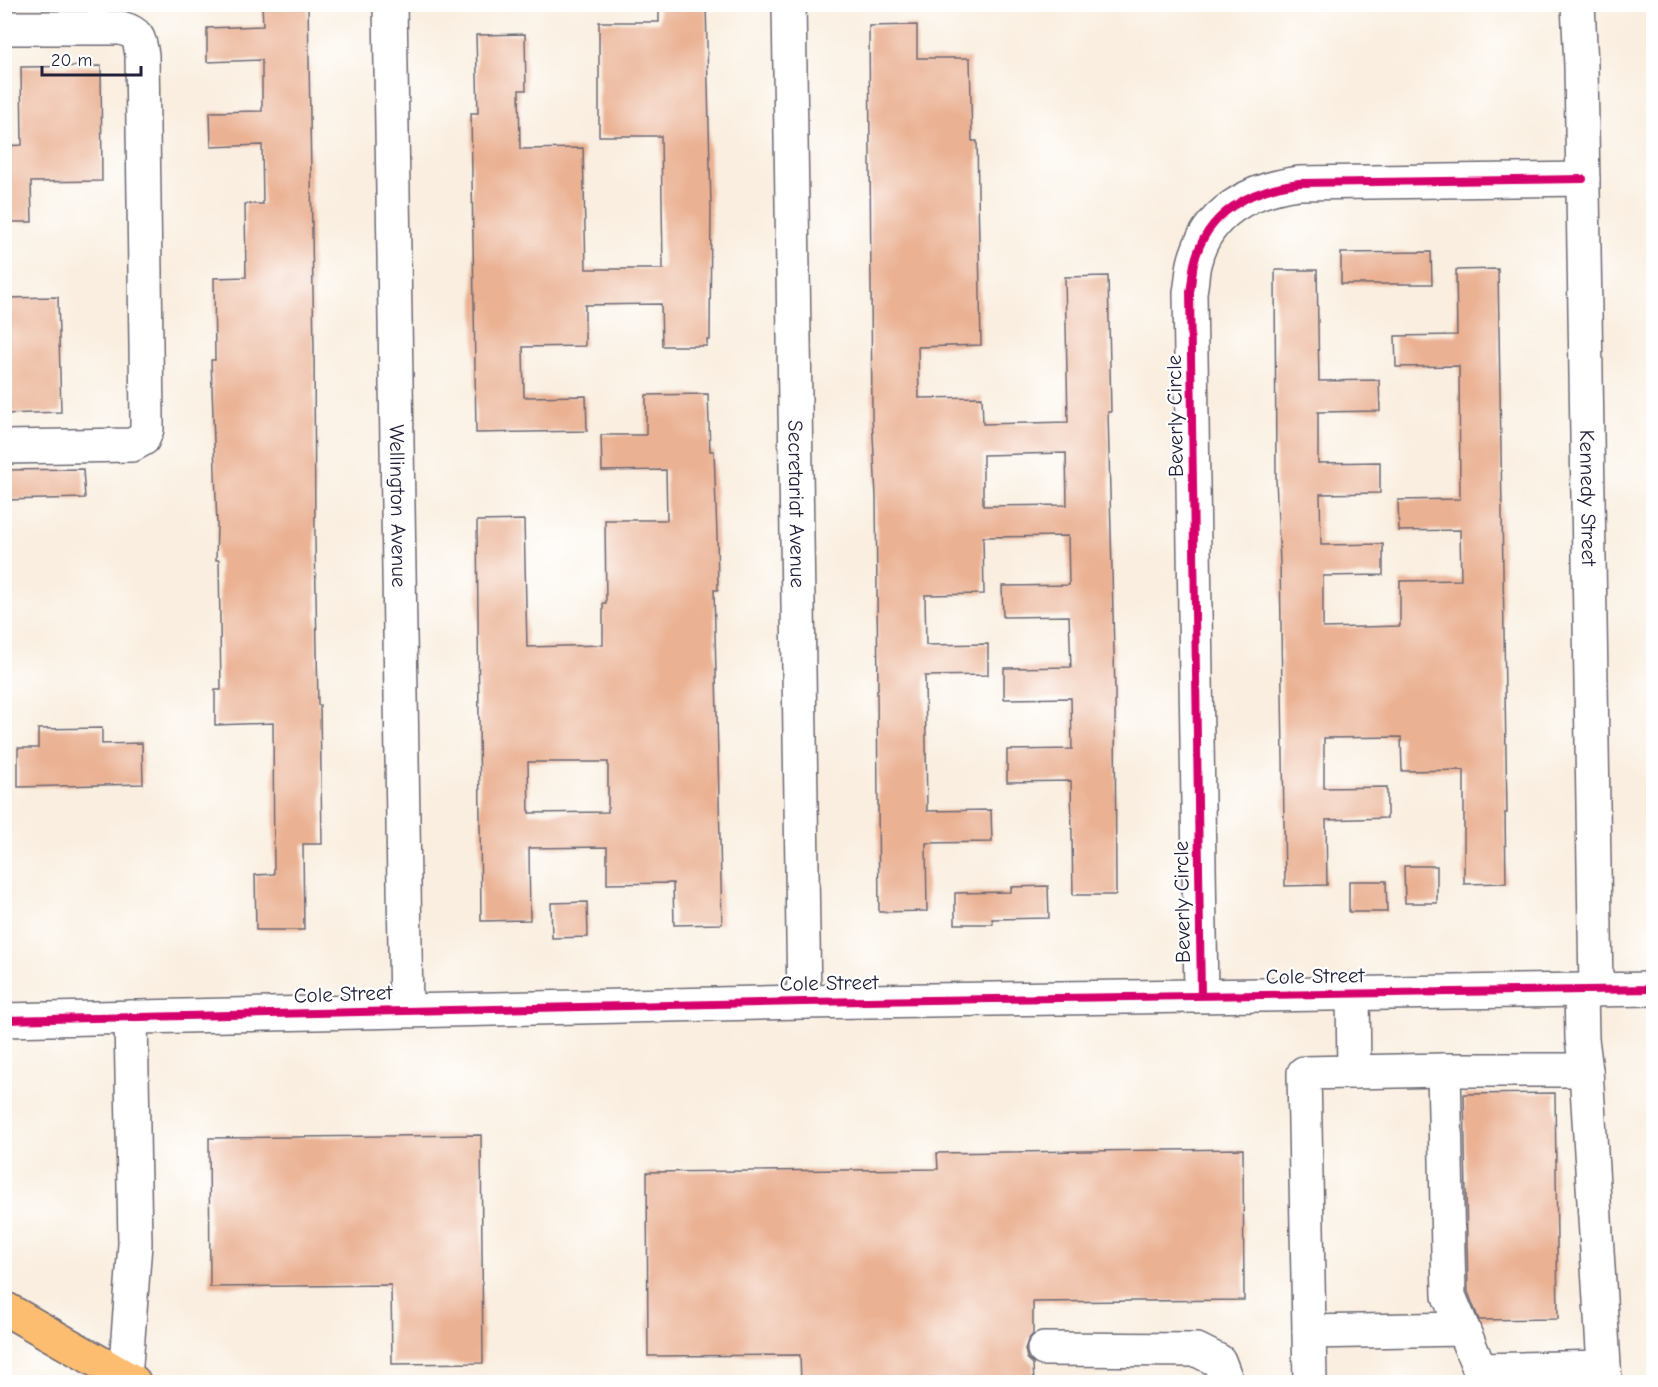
<svg xmlns="http://www.w3.org/2000/svg" width="1658" height="1387" viewBox="0 0 1658 1387" font-family="'Comic Neue',sans-serif">
	<style>
		.building { fill: #eab193; fill-rule: evenodd }
		.lines { fill: none; stroke-linecap: round; stroke-linejoin: round }
		.minor-casing { stroke: #6d6974; stroke-width: 36 }
		.major-casing { stroke: #6d6974; stroke-width: 36 }
		.minor { stroke: #fff; stroke-width: 33 }
		.major { stroke: #fcbd6f; stroke-width: 33 }
		.cycleway-casing { stroke: #fff; stroke-width: 11 }
		.cycleway { stroke: #d6006c; stroke-width: 8 }
		.labels { text-anchor: middle; stroke-width: 4.5; stroke-linejoin: round; paint-order: stroke }
		.street-label { font-size: 21px; fill: #22223b; stroke: #fff }
	</style>
	<rect width="100%" height="100%" fill="#fff"/>
	<filter id="ink" filterUnits="userSpaceOnUse"><feTurbulence type="fractalNoise" baseFrequency=".0167" numOctaves="2"/><feDisplacementMap in="SourceGraphic" scale="12" xChannelSelector="R" yChannelSelector="G"/><feConvolveMatrix kernelMatrix="1 2 1 2 8 2 1 2 1" color-interpolation-filters="sRGB"/></filter>
	<filter id="wash" filterUnits="userSpaceOnUse"><feTurbulence type="fractalNoise" baseFrequency=".008" numOctaves="4" result="noise"/><feDisplacementMap in="SourceGraphic" scale="24" xChannelSelector="R" yChannelSelector="G"/><feGaussianBlur stdDeviation="1.35" result="paint"/><feColorMatrix in="noise" values="0 0 0 0 0 0 0 0 0 0 0 0 0 0 0 0 0 1.4 0 .05"/><feComposite in="paint" operator="in"/></filter>
	<g filter="url(#wash)">
		<rect width="100%" height="100%" fill="#f9eedf"/>
		<g id="blocks">
			<!-- building -->
			<g class="building">
				<polygon points="262,4 308,4 314,348 315,539 318,705 320,705 322,844 303,844 304,930 256,930 255,875 274,874 273,723 215,725 215,690 221,690 219,560 216,560 217,526 211,360 215,360 214,278 246,277 245,204 263,204 262,145 211,147 210,112 262,111 262,60 207,62 207,28 263,26"/>
				<polygon points="659,4 706,4 711,207 710,340 707,340 707,346 662,346 661,304 585,305 585,346 523,347 524,397 586,396 587,431 476,433 471,113 478,113 476,35 525,34 526,90 519,90 520,149 583,148 586,269 663,269 661,136 599,136 599,22 659,22"/>
				<path d="M917 25V58H970L972 141H977L981 345 918 347 919 398 982 397 983 424 1068 422 1065 277 1108 276 1111 412H1108L1115 692 1116 895H1073L1071 781 1007 782V750L1072 749 1071 698 1004 699V668L1071 667 1069 616 1003 617 1002 586 1069 585 1068 536 983 537 984 594 925 595 926 645 988 644V675L925 676 927 811 991 810 992 842 926 843 927 911 879 912 877 690H878L876 497 872 416 869 26ZM1066 453 1067 505 983 506V455Z"/>
				<polygon points="101,66 102,181 31,182 32,222 4,222 4,146 22,145 21,67"/>
				<polygon points="1431,252 1432,284 1341,284 1341,253"/>
				<polygon points="1498,269 1507,813 1505,813 1506,883 1464,884 1464,770 1402,771 1401,737 1324,738 1324,788 1387,787 1387,818 1326,820 1327,885 1285,886 1280,562 1276,479 1275,270 1317,270 1319,381 1379,380 1380,411 1318,412 1318,463 1380,462 1380,493 1320,494 1321,545 1383,544 1383,575 1323,576 1323,628 1400,626 1400,581 1461,580 1460,530 1399,531 1398,500 1460,499 1459,366 1396,367 1395,336 1457,335 1456,270"/>
				<polygon points="58,297 61,412 4,414 4,298"/>
				<path d="M708 394 710 451H714L717 535 718 590H714L722 924 674 925 673 883 607 884V847L529 848 530 920 481 921 477 521 524 520 527 647 603 645V603H606L605 520H667L666 470 602 471 601 435H646V395ZM528 762H608V812L529 813Z"/>
				<polygon points="83,469 85,498 4,500 4,470"/>
				<polygon points="102,728 102,744 142,743 143,784 18,787 18,748 38,748 38,729"/>
				<polygon points="1404,866 1437,866 1437,903 1405,903"/>
				<polygon points="1349,881 1386,881 1387,912 1349,912"/>
				<polygon points="1048,886 1049,918 992,919 993,924 955,924 955,893 1011,892 1011,887"/>
				<polygon points="587,902 588,937 552,938 551,903"/>
				<polygon points="1555,1093 1558,1319 1479,1320 1468,1292 1464,1094"/>
				<polygon points="481,1135 483,1363 392,1364 391,1285 210,1287 209,1138"/>
				<polygon points="1243,1149 1244,1300 1033,1302 1033,1334 1028,1340 1025,1349 1027,1358 1033,1364 1034,1383 801,1383 800,1355 648,1356 647,1172 938,1169 937,1153"/>
			</g>
		</g>
	</g>
	<g filter="url(#ink)">
		<use href="#blocks" fill-opacity="0" stroke="#6d6974" stroke-width="1.5"/>
		<g class="lines">
			<!-- minor casing -->
			<g class="minor-casing">
				<g id="minor">
					<path id="s1" d="M390 4 406 1010"/>
					<path id="s2" d="M789 4 804 1002"/>
					<path id="s3" d="M1578 4 1581 66 1596 990"/>
					<path d="M4 28H121C139 33 139 38 142 55L147 418V429L143 439 132 445 4 447"/>
					<polyline points="1581,991 1582,1039 1586,1070"/>
					<polyline points="1353,993 1354,1072"/>
					<path d="M1201 995 1190 292C1192 283 1192 273 1194 264 1206 212 1251 189 1299 183L1583 179"/>
					<polyline points="4,1020 804,1002 1654,989"/>
					<polyline points="1309,1332 1463,1329"/>
					<polyline points="1044,1349 1197,1350 1219,1361 1227,1382"/>
					<polyline points="1480,1370 1604,1367"/>
					<polyline points="125,1378 135,1244 131,1017"/>
					<polyline points="1310,1382 1304,1073 1444,1070"/>
					<polyline points="1480,1382 1480,1370 1449,1296 1444,1070 1586,1070 1605,1382"/>
				</g>
			</g>
			<!-- major casing -->
			<g class="major-casing">
				<polyline id="major" points="4,1308 134,1382"/>
			</g>
			<!-- minor -->
			<use href="#minor" class="minor"/>
			<!-- major -->
			<use href="#major" class="major"/>
			<!-- cycleway casing -->
			<g class="cycleway-casing">
				<g id="cycleway">
					<path d="M1201 995 1190 292C1192 283 1192 273 1194 264 1206 212 1251 189 1299 183L1583 179"/>
					<polyline points="4,1020 804,1002 1654,989"/>
				</g>
			</g>
			<!-- cycleway -->
			<use href="#cycleway" class="cycleway"/>
		</g>
	</g>
	<g class="labels">
		<!-- street labels -->
		<g class="street-label">
			<text transform="translate(1175 416) rotate(-91)" y="7">Beverly Circle</text>
			<text dy="7" stroke="none"><textPath href="#s3" startOffset="494">Kennedy Street</textPath></text>
			<text dy="7" stroke="none"><textPath href="#s2" startOffset="500">Secretariat Avenue</textPath></text>
			<text dy="7" stroke="none"><textPath href="#s1" startOffset="502">Wellington Avenue</textPath></text>
			<text transform="translate(1182 902) rotate(-91)" y="7">Beverly Circle</text>
			<text transform="translate(1315 976) rotate(-1)" y="7">Cole Street</text>
			<text transform="translate(829 983) rotate(-1)" y="7">Cole Street</text>
			<text transform="translate(343 994) rotate(-2)" y="7">Cole Street</text>
		</g>
	</g>
	<!-- margin -->
	<rect width="1658" height="1387" fill="none" stroke="#fff" stroke-width="24"/>
	<!-- scale -->
	<path d="M42 66v9h99v-9" fill="none" stroke="#22223b" stroke-width="3"/>
	<text x="51" y="66" font-size="18" fill="#22223b" stroke="#ffffff" stroke-width="4.5" paint-order="stroke">20 m</text>
</svg>
